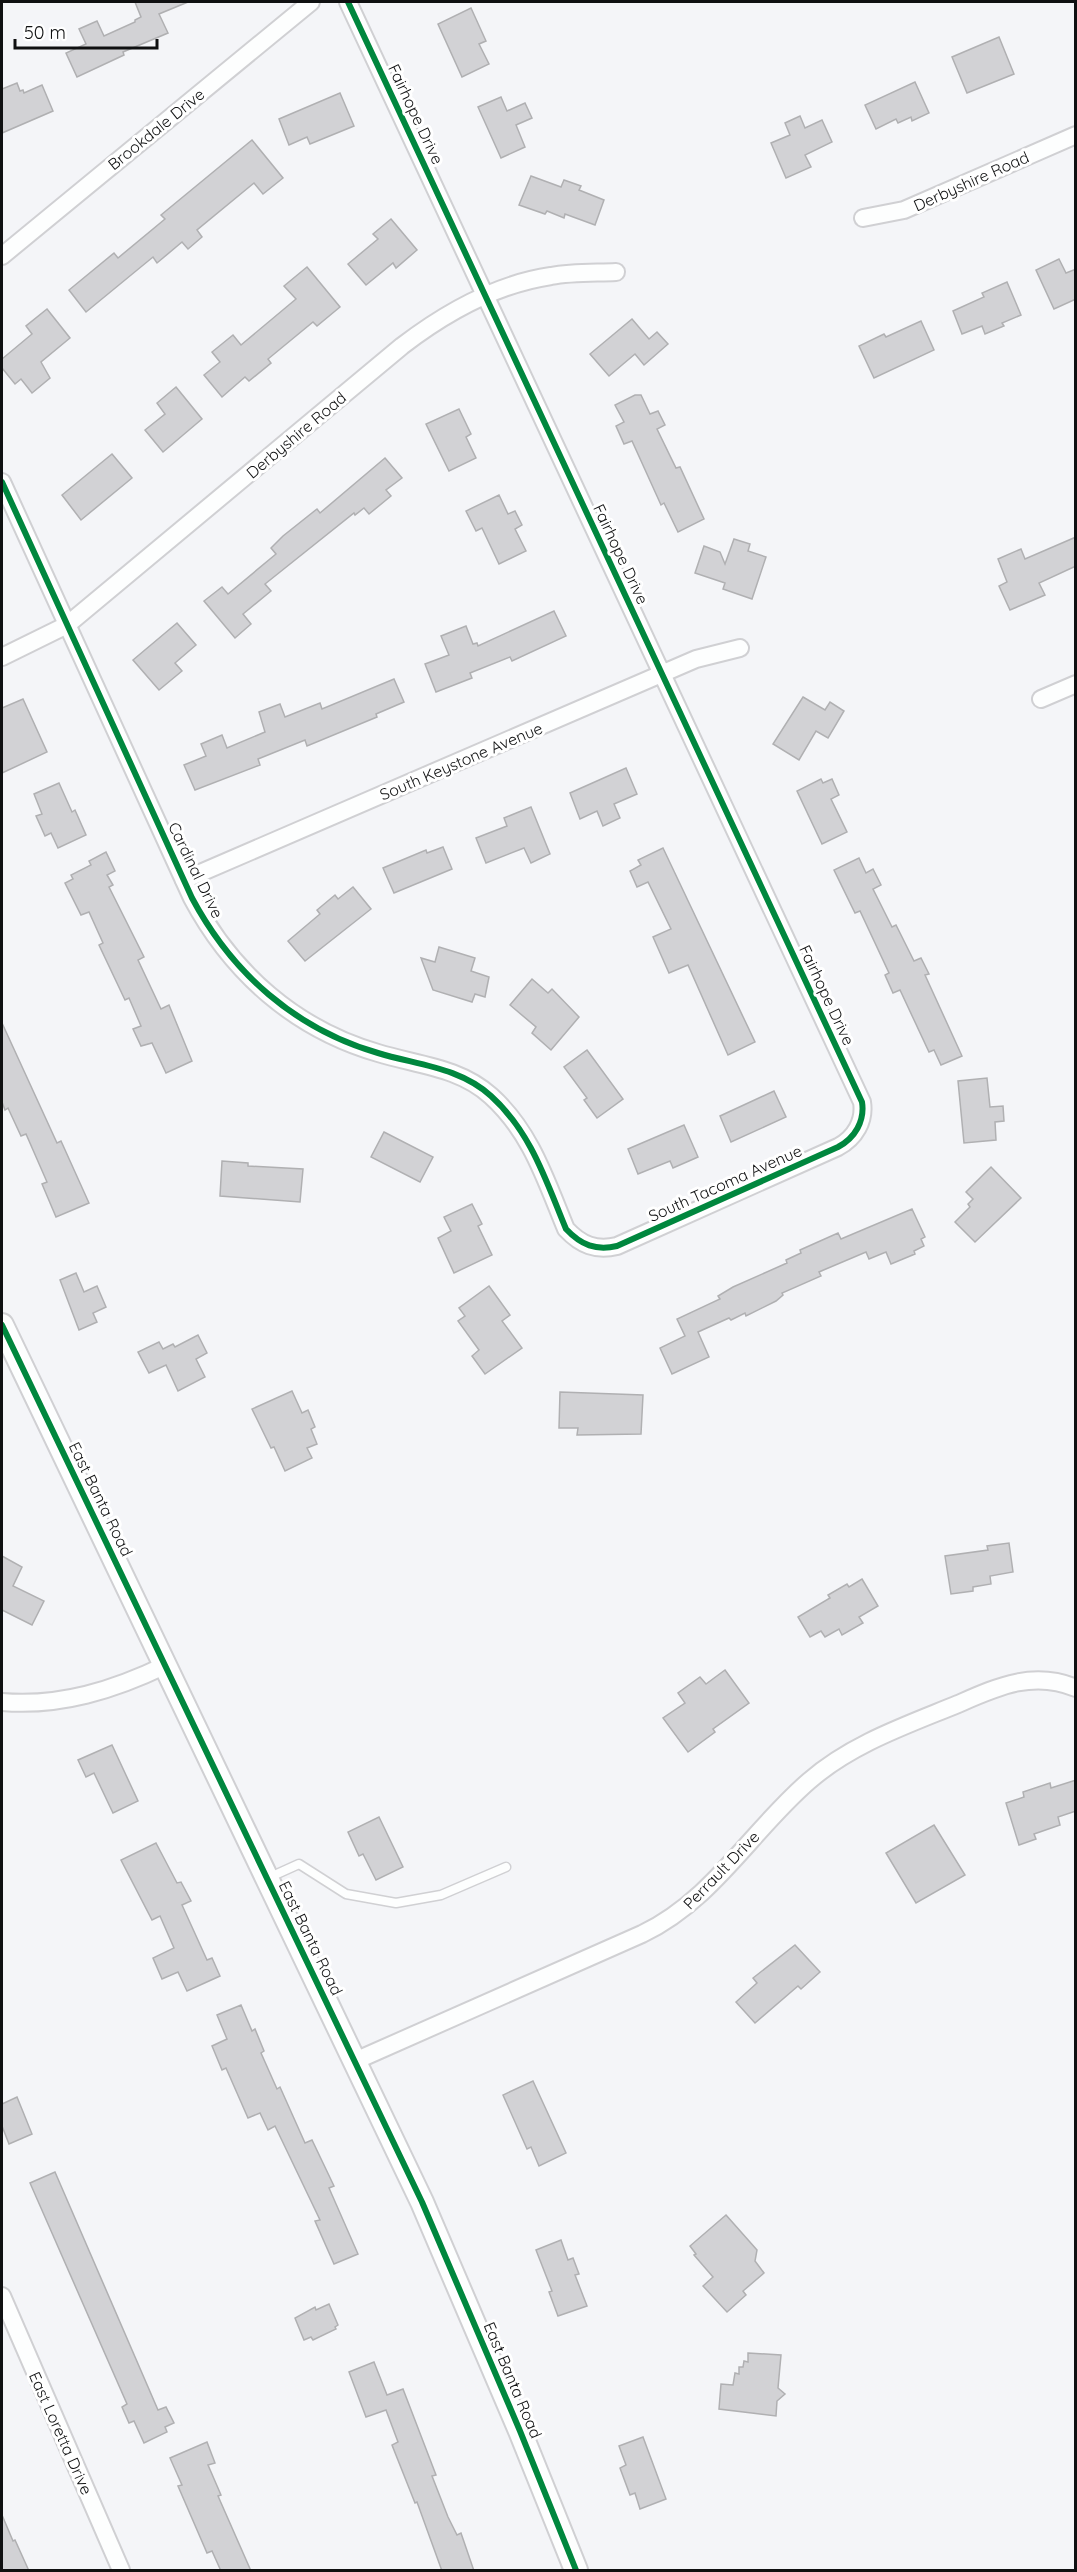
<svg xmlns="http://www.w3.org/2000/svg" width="1077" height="2572" viewBox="0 0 1077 2572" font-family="Quicksand,sans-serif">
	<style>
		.building { fill: #d2d2d5; stroke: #b0b0b2; stroke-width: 1.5 }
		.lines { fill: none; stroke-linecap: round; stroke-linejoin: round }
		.lane-casing { stroke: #d0d0d3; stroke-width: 11 }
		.street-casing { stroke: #d0d0d3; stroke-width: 20 }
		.secondary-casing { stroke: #d0d0d3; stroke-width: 26 }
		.lane { stroke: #fdfefe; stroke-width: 8 }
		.street { stroke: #fdfefe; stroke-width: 16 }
		.secondary { stroke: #fdfefe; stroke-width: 22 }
		.cycleway-casing { stroke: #fff; stroke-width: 10 }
		.cycleway { stroke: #00873e; stroke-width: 6 }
		.labels { text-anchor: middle; stroke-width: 6; stroke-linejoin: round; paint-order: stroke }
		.street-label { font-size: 16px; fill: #0f1011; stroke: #fff }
	</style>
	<rect width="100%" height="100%" fill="#f4f5f8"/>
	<!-- building -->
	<g class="building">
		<polygon points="135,2 188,2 159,14 168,33 123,52 124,55 77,77 66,53 86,44 79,29 97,21 104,36 135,22 135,20 141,17"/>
		<polygon points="471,8 486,41 479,44 489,64 462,77 438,24"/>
		<polygon points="999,37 1014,74 967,93 952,57"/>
		<polygon points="915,82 929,113 912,121 911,117 898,123 896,119 876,129 865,105"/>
		<polygon points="17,83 20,91 23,90 24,93 42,85 53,111 2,133 2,89"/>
		<polygon points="340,93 354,126 310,144 307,137 289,145 279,119"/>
		<polygon points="501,97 507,111 525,103 532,118 516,125 525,147 501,158 478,107"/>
		<polygon points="800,116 805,128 822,120 832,142 805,155 811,167 786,178 771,143 790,135 785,123"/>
		<polygon points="252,140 283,178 263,194 254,183 197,230 202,237 188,249 182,242 157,263 153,257 86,312 69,290 114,253 118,258 165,219 161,215"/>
		<polygon points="531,176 561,187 564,180 581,186 579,190 604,200 595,225 565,214 564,218 547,211 545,214 519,205"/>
		<polygon points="391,219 417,250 396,268 393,263 366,285 348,264 378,239 373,234"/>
		<polygon points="1059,259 1066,273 1076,269 1076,299 1054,309 1036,270"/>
		<polygon points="307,267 340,307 317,326 313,322 268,359 271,363 249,381 245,377 222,397 204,375 220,362 212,352 233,335 241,345 296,299 284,286"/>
		<polygon points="1007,282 1021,315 1002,323 1004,326 985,334 982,326 962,334 953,311 984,297 982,293"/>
		<polygon points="47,309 70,338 41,362 50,378 32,393 21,379 15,384 2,368 2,359 32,334 26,326"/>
		<polygon points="632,319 649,339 657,332 668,344 644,365 635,354 609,376 590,354"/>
		<polygon points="921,321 934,350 874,378 859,346 884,334 886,337"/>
		<polygon points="176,387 202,419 163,452 145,430 165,414 157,403"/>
		<polygon points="635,395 641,395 650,414 658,411 665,425 657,429 676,468 680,467 704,519 678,532 664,503 661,505 632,441 624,444 616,426 624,422 615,405"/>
		<polygon points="459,409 471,434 466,437 476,458 449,471 426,424"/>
		<polygon points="112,454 132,478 81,520 62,495"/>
		<polygon points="385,458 402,478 386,490 391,496 369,514 364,508 355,515 354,513 265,584 271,591 243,614 251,624 235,638 204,601 222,587 228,594 276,554 271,548 283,536 317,509 320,513"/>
		<polygon points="499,495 508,514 515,511 522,525 515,529 526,551 499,564 482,528 476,531 466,511"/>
		<polygon points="1076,537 1076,566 1039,583 1045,595 1010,610 999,586 1007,582 998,559 1021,549 1025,559"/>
		<polygon points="734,539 750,544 748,551 766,557 752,599 723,589 725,583 695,573 704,546 720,552 725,564"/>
		<polygon points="554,611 566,636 512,661 510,657 470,673 472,678 436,692 425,664 449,655 441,636 466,626 473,644 477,643 478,646"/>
		<polygon points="177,623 196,645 175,663 182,671 159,690 133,660"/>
		<polygon points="394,679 404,702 376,714 377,717 307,746 305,740 258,759 260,765 195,790 184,765 206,756 201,744 222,735 227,748 265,732 259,712 280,704 285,717 320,703 322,709"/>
		<polygon points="803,697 825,710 830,702 844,711 828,738 816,731 799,760 773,744"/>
		<polygon points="23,699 47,752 2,773 2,708"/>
		<polygon points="626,768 637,794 614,804 620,818 603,826 597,811 580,819 570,793"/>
		<polygon points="821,779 823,783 832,779 839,795 831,799 847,832 822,844 797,791"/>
		<polygon points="59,783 72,812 75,810 86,835 58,848 51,833 45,836 36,816 42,814 34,794"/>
		<polygon points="531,807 550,854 531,863 524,848 486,863 476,838 507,826 504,818"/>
		<polygon points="443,847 452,869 394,893 383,868 426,850 427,853"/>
		<polygon points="663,848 755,1042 728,1055 688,965 669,973 653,937 671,929 648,882 637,887 630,871 641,865 638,860"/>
		<polygon points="106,852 115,871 107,875 113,885 109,887 144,957 138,960 161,1009 169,1005 192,1061 166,1073 152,1043 141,1046 133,1029 141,1026 129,998 125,1000 99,945 103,943 89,912 81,915 65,883 73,879 71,875 91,865 89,861"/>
		<polygon points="859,858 866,873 873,869 881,885 873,889 892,927 896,925 914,961 921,958 929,974 925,975 962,1056 941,1065 934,1050 929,1052 900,990 893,993 885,975 889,973 860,911 855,913 834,870"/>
		<polygon points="353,887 371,909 305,961 288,941 320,914 317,910 335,895 338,899"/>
		<polygon points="439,947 475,958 471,971 489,977 485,997 475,994 472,1002 433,990 421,958 435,962"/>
		<polygon points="532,979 548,993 552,989 579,1017 551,1050 532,1033 536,1027 510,1005"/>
		<polygon points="2,1023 57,1143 61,1141 89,1203 56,1217 42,1184 47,1182 26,1134 21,1136 8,1108 5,1110 2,1102"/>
		<polygon points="587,1050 623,1099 597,1118 584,1100 587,1098 564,1067"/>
		<polygon points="987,1078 990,1107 1003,1106 1004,1121 995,1122 996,1140 964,1143 958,1081"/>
		<polygon points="774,1091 786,1117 731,1142 720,1116"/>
		<polygon points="684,1125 698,1157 673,1168 670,1161 638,1174 628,1149"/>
		<polygon points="384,1132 433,1157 420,1182 371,1157"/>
		<polygon points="222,1161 248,1163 248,1166 303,1169 300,1202 220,1196"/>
		<polygon points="991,1167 1021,1198 975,1242 955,1222 970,1207 968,1204 973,1199 966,1192"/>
		<polygon points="472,1204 482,1224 478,1226 492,1255 454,1273 438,1238 451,1231 444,1217"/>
		<polygon points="912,1209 925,1237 921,1239 924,1246 914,1251 915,1254 891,1264 886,1252 869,1259 866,1252 819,1272 821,1276 782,1293 783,1295 776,1301 746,1316 745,1313 731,1320 729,1318 698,1332 709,1357 672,1374 660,1348 685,1336 677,1319 720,1299 718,1296 733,1287 787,1263 786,1260 801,1253 800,1250 838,1233 841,1239"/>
		<polygon points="76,1273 84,1292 97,1286 106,1307 93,1313 97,1322 79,1330 60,1280"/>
		<polygon points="489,1286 510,1315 502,1321 522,1348 485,1374 472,1356 479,1350 458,1321 465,1316 459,1308"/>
		<polygon points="198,1335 207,1353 196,1359 205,1377 178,1391 166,1365 149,1373 138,1352 159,1342 163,1349 173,1344 175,1347"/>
		<polygon points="292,1391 302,1413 308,1410 315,1427 311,1429 317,1444 307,1448 312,1458 285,1471 274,1447 271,1448 252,1409"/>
		<polygon points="560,1392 643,1395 641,1434 577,1435 578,1428 559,1428"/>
		<polygon points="1009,1543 1013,1572 990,1576 991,1584 973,1587 973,1591 951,1594 945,1556 988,1550 987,1546"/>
		<polygon points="2,1556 22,1567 13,1586 44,1601 32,1625 2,1610"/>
		<polygon points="862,1579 878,1606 859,1617 863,1623 842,1635 839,1629 825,1637 821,1631 810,1637 798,1617 830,1598 828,1595 847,1584 849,1587"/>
		<polygon points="725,1670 749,1703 713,1729 715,1732 688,1752 663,1718 685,1703 678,1693 700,1677 706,1684"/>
		<polygon points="112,1745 138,1801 113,1813 94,1773 86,1777 78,1760"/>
		<polygon points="1076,1780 1076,1811 1058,1817 1060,1825 1034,1834 1036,1839 1019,1845 1006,1803 1024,1797 1023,1792 1050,1783 1051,1788"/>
		<polygon points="379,1817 403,1867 376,1880 363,1854 359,1856 348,1832"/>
		<polygon points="934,1825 965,1875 916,1903 886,1853"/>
		<polygon points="156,1843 177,1883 181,1882 191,1901 182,1905 207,1960 212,1958 220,1976 187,1991 178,1972 162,1979 153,1958 174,1948 160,1916 152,1920 121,1860"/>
		<polygon points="795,1945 820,1972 801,1989 798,1986 755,2023 736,2002 757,1983 753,1978"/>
		<polygon points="241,2005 252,2031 255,2029 264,2051 261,2053 277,2089 280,2087 305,2143 312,2140 334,2186 329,2188 358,2254 334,2264 315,2221 320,2220 275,2126 268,2130 260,2113 248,2118 226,2068 222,2070 212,2046 227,2039 217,2015"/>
		<polygon points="533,2081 566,2153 539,2166 531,2147 527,2149 503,2095"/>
		<polygon points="17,2097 32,2134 9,2144 2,2126 2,2104"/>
		<polygon points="55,2172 158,2410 166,2407 174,2423 165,2427 167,2432 144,2443 134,2421 129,2423 122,2407 127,2404 30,2183"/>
		<polygon points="726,2215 757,2250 755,2261 764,2273 743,2291 746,2295 727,2312 703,2286 713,2277 694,2255 696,2254 690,2246"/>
		<polygon points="561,2240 568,2260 573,2258 579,2274 575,2275 587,2306 558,2316 549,2292 552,2291 536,2250"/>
		<polygon points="329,2304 338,2325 335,2327 336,2329 313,2340 311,2337 304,2340 295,2318 315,2307 316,2310"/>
		<polygon points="748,2353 781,2355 778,2388 785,2394 777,2401 776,2416 719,2409 721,2384 733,2385 735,2373 739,2374 739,2367 743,2367 744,2361 748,2362"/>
		<polygon points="374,2362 387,2395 403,2389 436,2475 432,2476 448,2517 457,2535 461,2533 474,2571 442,2571 417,2502 415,2503 392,2445 398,2442 386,2410 366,2417 349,2372"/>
		<polygon points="643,2437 666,2499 640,2509 635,2493 630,2495 620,2468 626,2465 619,2446"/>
		<polygon points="207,2442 215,2463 208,2465 221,2495 218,2496 251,2571 221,2571 212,2551 207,2553 178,2486 182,2485 170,2458"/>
		<polygon points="2,2515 13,2541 15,2540 29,2571 2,2571"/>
	</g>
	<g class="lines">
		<!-- lane casing -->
		<g class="lane-casing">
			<polyline id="lane" points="268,1878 299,1864 346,1894 396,1903 441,1895 506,1867"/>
		</g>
		<!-- street casing -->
		<g class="street-casing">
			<g id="street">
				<polyline points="863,218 904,210 1076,135"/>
				<polyline points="2,256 311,2"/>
				<path d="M2 482 192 898C232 973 295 1029 378 1053 417 1065 459 1067 491 1096 531 1132 546 1181 566 1229 581 1245 596 1251 617 1246L838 1147C855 1138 865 1121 862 1102L348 2"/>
				<path d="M2 657 67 625 402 346C445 313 497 284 551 276 572 272 595 273 616 272"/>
				<polyline points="1041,699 1076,684"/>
				<polyline points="184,880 696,659 740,648"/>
				<path d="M2 1702C60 1707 114 1690 166 1665"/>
				<path d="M355 2061 642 1934C713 1900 751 1831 809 1781 851 1744 907 1725 958 1704 997 1687 1033 1670 1076 1688"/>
				<polyline points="2,2296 121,2570"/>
			</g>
		</g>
		<!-- secondary casing -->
		<g class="secondary-casing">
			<polyline id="secondary" points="2,1325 422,2202 520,2431 576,2570"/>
		</g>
		<!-- lane -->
		<use href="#lane" class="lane"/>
		<!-- street -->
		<use href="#street" class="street"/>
		<!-- secondary -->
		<use href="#secondary" class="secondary"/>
		<!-- cycleway casing -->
		<g class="cycleway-casing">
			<g id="cycleway">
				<path d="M2 482 192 898C232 973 295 1029 378 1053 417 1065 459 1067 491 1096 531 1132 546 1181 566 1229 581 1245 596 1251 617 1246L838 1147C855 1138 865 1121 862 1102L348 2"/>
				<polyline points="2,1325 422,2202 520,2431 576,2570"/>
			</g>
		</g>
		<!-- cycleway -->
		<use href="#cycleway" class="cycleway"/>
	</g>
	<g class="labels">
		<!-- street labels -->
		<g class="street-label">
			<text transform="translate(416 114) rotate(65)" y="6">Fairhope Drive</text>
			<text transform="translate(156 129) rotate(-39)" y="6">Brookdale Drive</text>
			<text transform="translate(971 181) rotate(-24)" y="6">Derbyshire Road</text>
			<text transform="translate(296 435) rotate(-40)" y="6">Derbyshire Road</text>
			<text transform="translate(621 554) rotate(65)" y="6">Fairhope Drive</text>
			<text transform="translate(461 761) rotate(-23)" y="6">South Keystone Avenue</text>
			<text transform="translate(196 870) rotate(64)" y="6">Cardinal Drive</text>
			<text transform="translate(827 995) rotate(65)" y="6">Fairhope Drive</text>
			<text transform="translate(725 1183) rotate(-24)" y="6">South Tacoma Avenue</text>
			<text transform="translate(101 1499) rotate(64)" y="6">East Banta Road</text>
			<text transform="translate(721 1870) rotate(-46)" y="6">Perrault Drive</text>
			<text transform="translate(311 1938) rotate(64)" y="6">East Banta Road</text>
			<text transform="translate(513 2380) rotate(67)" y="6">East Banta Road</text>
			<text transform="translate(61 2433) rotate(66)" y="6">East Loretta Drive</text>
		</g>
	</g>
	<!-- border -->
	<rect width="1077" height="2572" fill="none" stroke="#0f1011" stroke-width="6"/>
	<!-- scale -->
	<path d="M15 39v9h142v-9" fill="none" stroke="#0f1011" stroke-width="3"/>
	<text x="24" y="39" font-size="18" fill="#0f1011" stroke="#ffffff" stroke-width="4.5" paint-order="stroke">50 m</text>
</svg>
